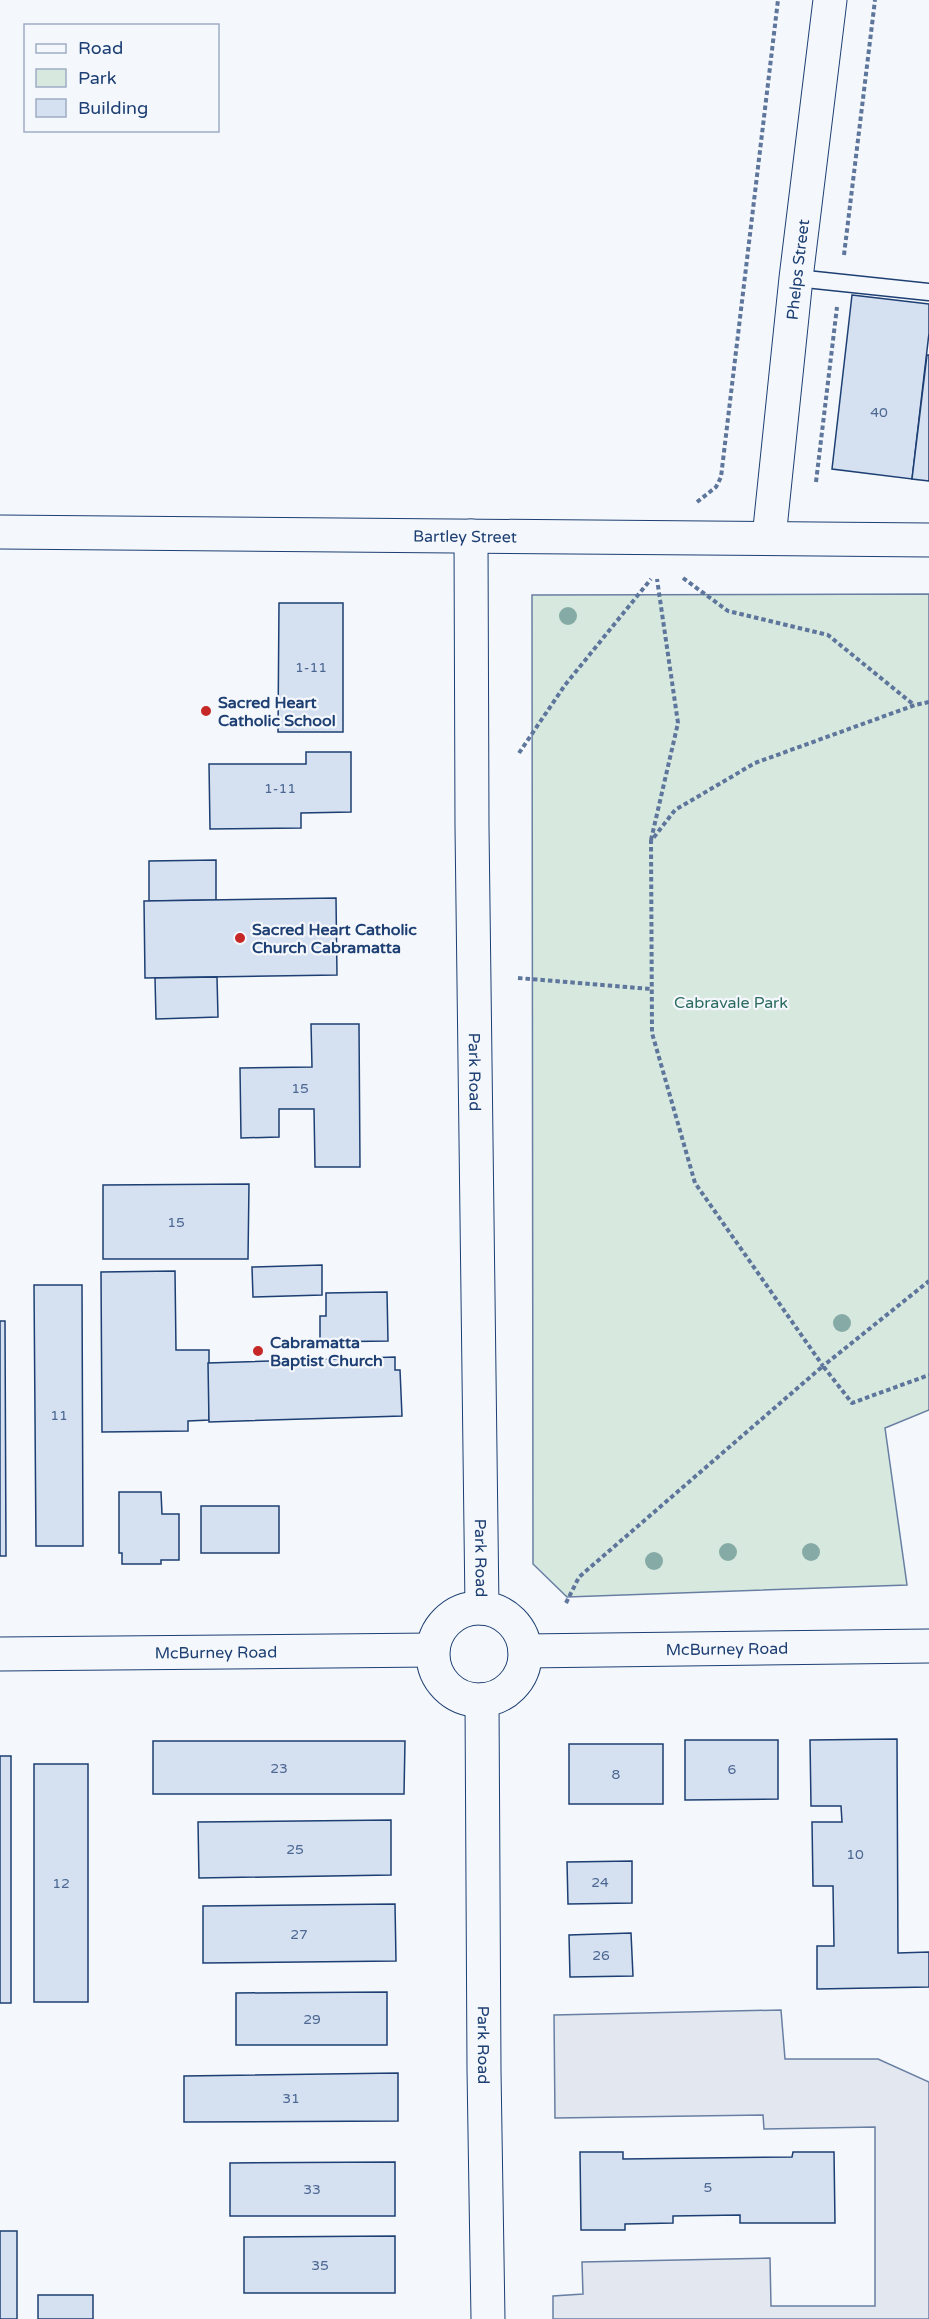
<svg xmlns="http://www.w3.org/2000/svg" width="929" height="2319" viewBox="0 0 929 2319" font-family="'Varela Round',sans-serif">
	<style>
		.green { fill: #d7e8df; stroke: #687fa3; stroke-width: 1.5 }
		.parking { fill: #e3e8f0; stroke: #687fa3; stroke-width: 1.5 }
		.building { fill: #d5e0f0; stroke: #1d3f73; stroke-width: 1.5 }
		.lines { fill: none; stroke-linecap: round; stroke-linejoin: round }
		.lane-casing { stroke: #1d3f73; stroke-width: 19 }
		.street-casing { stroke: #1d3f73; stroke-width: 35 }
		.secondary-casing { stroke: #1d3f73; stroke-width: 35 }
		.path { stroke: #5e769c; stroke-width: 4; stroke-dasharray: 4.5 3; stroke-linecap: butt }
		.lane { stroke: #f4f7fb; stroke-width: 16 }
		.street { stroke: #f4f7fb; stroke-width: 33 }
		.secondary { stroke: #f4f7fb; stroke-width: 33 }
		.tree { fill: #86aba6 }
		.poi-dot { fill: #c62828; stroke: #f4f7fb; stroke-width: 2 }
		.labels { text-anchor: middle; stroke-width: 4.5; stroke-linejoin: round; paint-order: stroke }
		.number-label { font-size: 14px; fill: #4b6792 }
		.street-label { font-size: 16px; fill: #1d3f73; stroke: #f4f7fb }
		.poi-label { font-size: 16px; font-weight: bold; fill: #1d3f73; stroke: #f4f7fb; text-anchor: start }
		.park-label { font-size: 16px; fill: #2c6c60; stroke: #f4f7fb }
	</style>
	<rect width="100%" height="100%" fill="#f4f7fb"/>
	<!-- green -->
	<polygon class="green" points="929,594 929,1410 885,1428 907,1585 567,1597 533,1564 532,595"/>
	<!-- parking -->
	<polygon class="parking" points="781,2010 785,2059 878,2059 929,2082 929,2319 553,2319 553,2296 583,2294 582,2262 770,2258 771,2306 875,2306 875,2127 764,2129 763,2115 555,2118 554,2015"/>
	<!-- building -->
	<g class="building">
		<polygon points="852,295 929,304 929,333 912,479 832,469"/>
		<polygon points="927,355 929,355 929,481 912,479"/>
		<polygon points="279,603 343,603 343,732 278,732"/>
		<polygon points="306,752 351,752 351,812 301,813 301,828 210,829 209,764 306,764"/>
		<polygon points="216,860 216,900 149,901 149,861"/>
		<polygon points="336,898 337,975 145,978 144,901"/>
		<polygon points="217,977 218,1017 156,1019 155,978"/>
		<polygon points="311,1024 359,1024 360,1167 315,1167 314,1109 279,1109 279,1137 241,1138 240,1068 312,1067"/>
		<polygon points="249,1184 248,1259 103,1259 103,1185"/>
		<polygon points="322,1265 322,1295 253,1297 252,1267"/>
		<polygon points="175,1271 176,1350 209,1350 209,1420 188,1421 188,1431 102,1432 101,1272"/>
		<polygon points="34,1285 82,1285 83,1546 36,1546"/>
		<polygon points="387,1292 388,1341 320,1342 320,1316 326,1316 326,1293"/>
		<polygon points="0,1321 5,1321 6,1556 0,1556"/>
		<polygon points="395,1357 395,1370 400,1370 402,1416 209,1422 208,1363"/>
		<polygon points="119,1492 161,1492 162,1514 179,1514 179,1560 161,1560 161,1564 122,1564 122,1553 119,1553"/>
		<rect x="201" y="1506" width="78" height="47"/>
		<polygon points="897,1739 898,1953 929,1952 929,1987 817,1989 817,1946 834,1946 833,1886 813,1886 812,1822 842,1822 841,1806 811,1806 810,1740"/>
		<polygon points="685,1740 778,1740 778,1799 685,1800"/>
		<polygon points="153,1741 405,1741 404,1794 153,1794"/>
		<rect x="569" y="1744" width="94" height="60"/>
		<rect x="0" y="1756" width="11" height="247"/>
		<rect x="34" y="1764" width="54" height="238"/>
		<polygon points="391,1820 391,1875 199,1878 198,1822"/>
		<polygon points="632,1861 632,1903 568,1904 567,1862"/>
		<polygon points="395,1904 396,1961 203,1963 203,1906"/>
		<polygon points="631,1933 633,1976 570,1977 569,1935"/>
		<polygon points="387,1992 387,2045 236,2045 236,1993"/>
		<polygon points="398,2073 398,2121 184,2122 184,2076"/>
		<polygon points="580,2152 623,2152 623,2159 792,2157 793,2152 834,2152 835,2223 740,2223 740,2215 673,2216 673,2223 625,2224 625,2230 581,2230"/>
		<polygon points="395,2162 395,2216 230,2216 230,2163"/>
		<rect x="0" y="2231" width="17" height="88"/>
		<polygon points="395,2236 395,2293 244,2293 244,2237"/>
		<rect x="38" y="2295" width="55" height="24"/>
	</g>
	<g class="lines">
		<!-- lane casing -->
		<g class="lane-casing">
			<polyline id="lane" points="796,278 929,292"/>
		</g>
		<!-- street casing -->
		<g class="street-casing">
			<g id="street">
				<path id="s1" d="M471 536 472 827 482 1608"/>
				<path id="s2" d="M769 538 796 278 830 0"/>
				<circle cx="479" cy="1654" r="46"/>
				<path id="s3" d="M525 1651 929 1646"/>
				<path id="s4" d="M0 1654 432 1650"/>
				<path id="s5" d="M482 1700 484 2070 488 2319"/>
			</g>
		</g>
		<!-- secondary casing -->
		<g class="secondary-casing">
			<g id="secondary">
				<path id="s6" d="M0 532 929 540"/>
			</g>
		</g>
		<!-- path -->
		<g class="path">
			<polyline points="844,255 875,0"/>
			<polyline points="816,482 837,307"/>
			<polyline points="697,502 716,487 721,477 778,0"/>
			<polyline points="683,578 728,611 828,635 914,705"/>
			<polyline points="929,702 915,705 755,763 675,810 651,841 652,1033 695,1183 823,1366 929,1281"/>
			<polyline points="519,753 565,685 651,579"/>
			<polyline points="651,840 678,723 657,579"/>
			<polyline points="518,978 651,989"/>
			<polyline points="566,1603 579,1577 823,1366 852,1403 929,1375"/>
		</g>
		<!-- lane -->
		<use href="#lane" class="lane"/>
		<!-- street -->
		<use href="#street" class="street"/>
		<!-- secondary -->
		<use href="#secondary" class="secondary"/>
	</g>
	<!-- trees -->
	<g class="tree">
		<circle cx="568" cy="616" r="9"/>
		<circle cx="842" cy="1323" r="9"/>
		<circle cx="728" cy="1552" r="9"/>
		<circle cx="811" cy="1552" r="9"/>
		<circle cx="654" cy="1561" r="9"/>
	</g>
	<!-- markers -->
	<g class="poi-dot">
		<circle cx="206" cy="711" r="6"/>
		<circle cx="240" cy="938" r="6"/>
		<circle cx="258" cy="1351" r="6"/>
	</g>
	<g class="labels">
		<!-- number labels -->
		<g class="number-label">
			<text x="879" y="417">40</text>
			<text x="311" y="672">1-11</text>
			<text x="280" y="793">1-11</text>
			<text x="300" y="1093">15</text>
			<text x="176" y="1227">15</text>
			<text x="59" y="1420">11</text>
			<text x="279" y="1773">23</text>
			<text x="732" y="1774">6</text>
			<text x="616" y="1779">8</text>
			<text x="295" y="1854">25</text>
			<text x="855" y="1859">10</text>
			<text x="600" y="1887">24</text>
			<text x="61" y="1888">12</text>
			<text x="299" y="1939">27</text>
			<text x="601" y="1960">26</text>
			<text x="312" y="2024">29</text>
			<text x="291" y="2103">31</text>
			<text x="708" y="2192">5</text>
			<text x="312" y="2194">33</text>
			<text x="320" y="2270">35</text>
		</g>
		<!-- street labels -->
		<g class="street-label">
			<text dy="6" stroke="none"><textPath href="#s2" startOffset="270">Phelps Street</textPath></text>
			<text dy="6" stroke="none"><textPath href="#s6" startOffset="465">Bartley Street</textPath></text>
			<text dy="6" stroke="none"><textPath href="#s1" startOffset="536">Park Road</textPath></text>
			<text dy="6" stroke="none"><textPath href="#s1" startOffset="1022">Park Road</textPath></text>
			<text dy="6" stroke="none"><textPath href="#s3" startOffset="202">McBurney Road</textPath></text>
			<text dy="6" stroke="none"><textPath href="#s4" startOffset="216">McBurney Road</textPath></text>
			<text dy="6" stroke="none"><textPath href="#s5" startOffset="345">Park Road</textPath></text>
		</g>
		<!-- poi labels -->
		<g class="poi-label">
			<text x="218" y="708">Sacred Heart<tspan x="218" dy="18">Catholic School</tspan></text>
			<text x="252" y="935">Sacred Heart Catholic<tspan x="252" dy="18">Church Cabramatta</tspan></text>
			<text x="270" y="1348">Cabramatta<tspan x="270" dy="18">Baptist Church</tspan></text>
		</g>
		<!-- park labels -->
		<g class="park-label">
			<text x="731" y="1008">Cabravale Park</text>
		</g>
	</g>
	<!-- legend -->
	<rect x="24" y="24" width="195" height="108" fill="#f4f7fb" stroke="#9eadc5" stroke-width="1.5"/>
	<rect x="36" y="44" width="30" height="9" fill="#f4f7fb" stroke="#9eadc5" stroke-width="1.5"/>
	<text x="78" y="54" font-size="18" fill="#1d3f73">Road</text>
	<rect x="36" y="69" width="30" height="18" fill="#d7e8df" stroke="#9eadc5" stroke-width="1.5"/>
	<text x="78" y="84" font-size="18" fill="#1d3f73">Park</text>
	<rect x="36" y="99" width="30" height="18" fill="#d5e0f0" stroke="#9eadc5" stroke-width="1.5"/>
	<text x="78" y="114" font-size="18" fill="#1d3f73">Building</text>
</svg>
